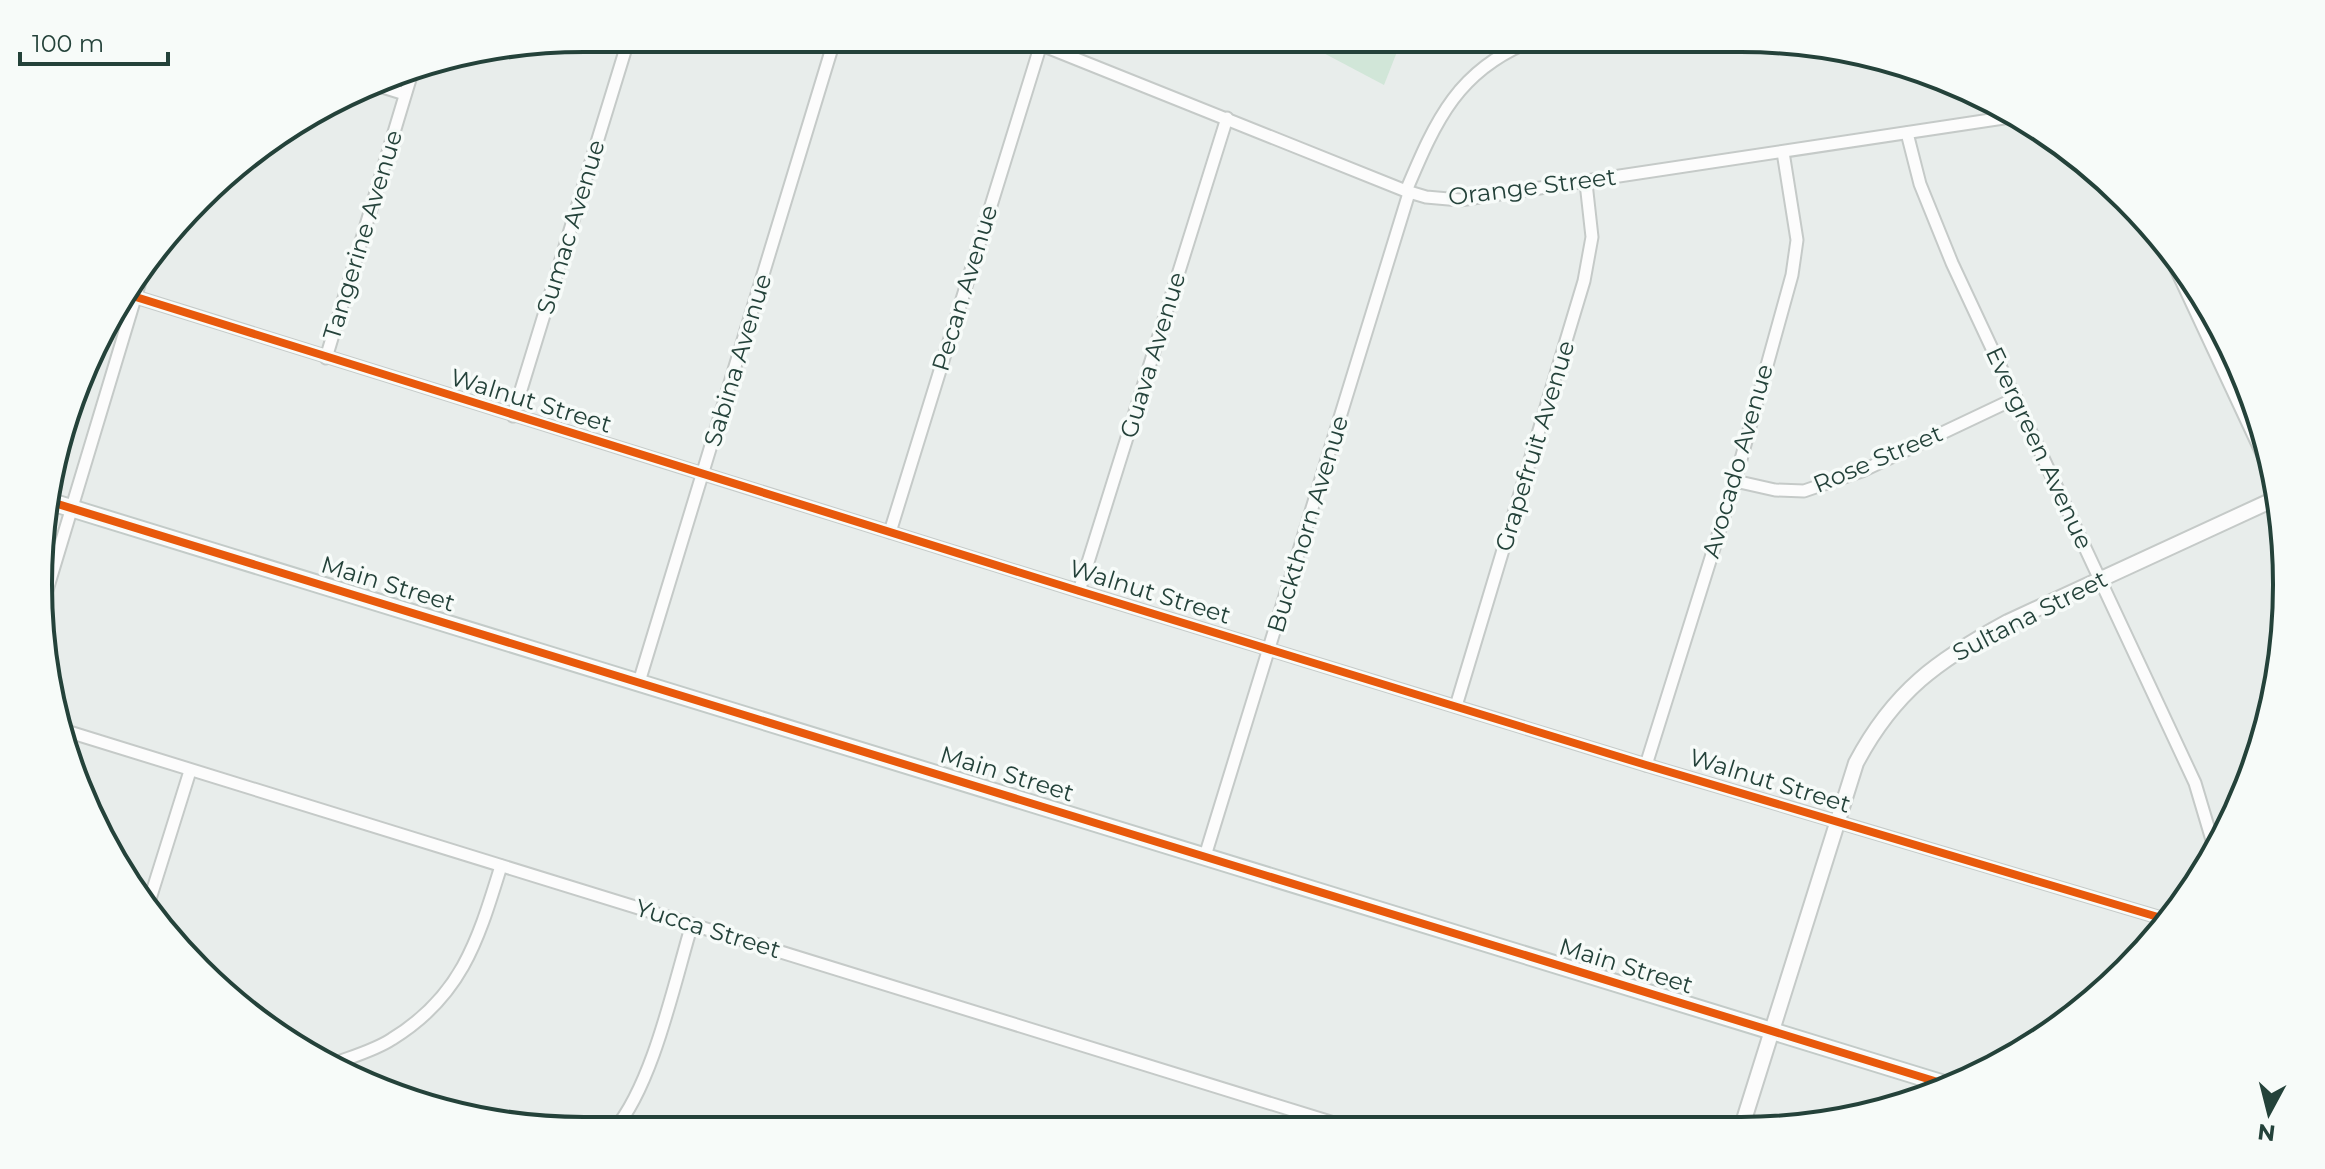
<svg xmlns="http://www.w3.org/2000/svg" width="2325" height="1169" viewBox="0 0 2325 1169" font-family="Montserrat,sans-serif">
	<style>
		.green { fill: #d1e6d8 }
		.lines { fill: none; stroke-linecap: round; stroke-linejoin: round }
		.minor-casing { stroke: #c5cac8; stroke-width: 15 }
		.tertiary-casing { stroke: #c5cac8; stroke-width: 18 }
		.secondary-casing { stroke: #c3cbc8; stroke-width: 20 }
		.minor { stroke: #fcfcfc; stroke-width: 11 }
		.tertiary { stroke: #fcfcfc; stroke-width: 14 }
		.secondary { stroke: #fcfcfc; stroke-width: 16 }
		.cycleway-casing { stroke: #f7fbf9; stroke-width: 13 }
		.cycleway { stroke: #e8590c; stroke-width: 8 }
		.labels { text-anchor: middle; stroke-width: 7; stroke-linejoin: round; paint-order: stroke }
		.street-label { font-size: 24px; fill: #24423a; stroke: #f7fbf9 }
		.rim { fill: none; stroke: #24423a; stroke-width: 4 }
	</style>
	<rect width="100%" height="100%" fill="#e8edeb"/>
	<!-- green -->
	<polygon class="green" points="1297,39 1402,39 1384,85"/>
	<g class="lines">
		<!-- minor casing -->
		<g class="minor-casing">
			<g id="minor">
				<polyline points="1024,38 1406,191 1426,197 1460,200 2017,116"/>
				<polyline points="376,85 405,94"/>
				<polyline points="1907,133 1920,184 1952,263 2195,783 2215,850"/>
				<path d="M1406 191C1436 120 1458 68 1536 39"/>
				<polyline points="2161,237 2274,479"/>
				<polyline points="123,293 1079,591 1646,765 2168,920"/>
				<polyline points="326,358 414,66"/>
				<polyline points="513,416 629,38"/>
				<polyline points="1735,481 1775,490 1804,491 1862,471 2016,398"/>
				<polyline points="890,532 1041,44"/>
				<polyline points="1079,591 1227,118"/>
				<polyline points="44,600 145,265"/>
				<polyline points="639,682 835,38"/>
				<polyline points="1456,706 1584,281 1592,237 1586,183"/>
				<polyline points="66,731 1350,1128"/>
				<polyline points="1646,765 1735,481 1792,275 1797,240 1783,152"/>
				<polyline points="1205,856 1409,193"/>
				<polyline points="149,902 190,771"/>
				<path d="M330 1065C350 1057 374 1051 392 1039 462 996 478 940 501 866"/>
				<polyline points="621,1121 650,1130"/>
				<path d="M614 1130C653 1084 674 984 692 924"/>
			</g>
		</g>
		<!-- tertiary casing -->
		<g class="tertiary-casing">
			<path id="tertiary" d="M1742 1126 1856 763C1894 691 1938 660 2008 622L2279 497"/>
		</g>
		<!-- secondary casing -->
		<g class="secondary-casing">
			<polyline id="secondary" points="48,501 1954,1087"/>
		</g>
		<!-- minor -->
		<use href="#minor" class="minor"/>
		<!-- tertiary -->
		<use href="#tertiary" class="tertiary"/>
		<!-- secondary -->
		<use href="#secondary" class="secondary"/>
		<!-- cycleway casing -->
		<g class="cycleway-casing">
			<g id="cycleway">
				<polyline points="123,293 1079,591 1646,765 2168,920"/>
				<polyline points="48,501 1954,1087"/>
			</g>
		</g>
		<!-- cycleway -->
		<use href="#cycleway" class="cycleway"/>
	</g>
	<g class="labels">
		<!-- street labels -->
		<g class="street-label">
			<text transform="translate(1532 187) rotate(-7)" y="8">Orange Street</text>
			<text transform="translate(571 227) rotate(-73)" y="8">Sumac Avenue</text>
			<text transform="translate(363 235) rotate(-73)" y="8">Tangerine Avenue</text>
			<text transform="translate(965 288) rotate(-73)" y="8">Pecan Avenue</text>
			<text transform="translate(1153 355) rotate(-73)" y="8">Guava Avenue</text>
			<text transform="translate(738 360) rotate(-73)" y="8">Sabina Avenue</text>
			<text transform="translate(531 401) rotate(17)" y="8">Walnut Street</text>
			<text transform="translate(1535 446) rotate(-73)" y="8">Grapefruit Avenue</text>
			<text transform="translate(2039 448) rotate(65)" y="8">Evergreen Avenue</text>
			<text transform="translate(1878 459) rotate(-23)" y="8">Rose Street</text>
			<text transform="translate(1738 461) rotate(-74)" y="8">Avocado Avenue</text>
			<text transform="translate(1308 524) rotate(-73)" y="8">Buckthorn Avenue</text>
			<text transform="translate(388 584) rotate(17)" y="8">Main Street</text>
			<text transform="translate(1150 592) rotate(17)" y="8">Walnut Street</text>
			<text transform="translate(2030 616) rotate(-27)" y="8">Sultana Street</text>
			<text transform="translate(1007 774) rotate(17)" y="8">Main Street</text>
			<text transform="translate(1770 781) rotate(17)" y="8">Walnut Street</text>
			<text transform="translate(708 929) rotate(17)" y="8">Yucca Street</text>
			<text transform="translate(1626 966) rotate(17)" y="8">Main Street</text>
		</g>
	</g>
	<!-- crop -->
	<path d="M0 0H2325V1169H0ZM584 52H1741A532 532 0 0 1 2273 584V585A532 532 0 0 1 1741 1117H584A532 532 0 0 1 52 585V584A532 532 0 0 1 584 52Z" fill="#f7fbf9" fill-rule="evenodd"/>
	<path class="rim" d="M584 52H1741A532 532 0 0 1 2273 584V585A532 532 0 0 1 1741 1117H584A532 532 0 0 1 52 585V584A532 532 0 0 1 584 52Z"/>
	<!-- north arrow -->
	<g transform="translate(2269 1113) rotate(187)" stroke="#f7fbf9" stroke-width="6" paint-order="stroke">
	<path d="M0-6L14 30L0 20L-14 30Z" fill="#24423a"/>
	<text y="-12" font-size="22" font-weight="bold" text-anchor="middle" fill="#24423a">N</text>
	</g>
	<!-- scale -->
	<path d="M20 52v12h148v-12" fill="none" stroke="#24423a" stroke-width="4"/>
	<text x="32" y="52" font-size="24" fill="#24423a" stroke="#f7fbf9" stroke-width="6" paint-order="stroke">100 m</text>
</svg>
